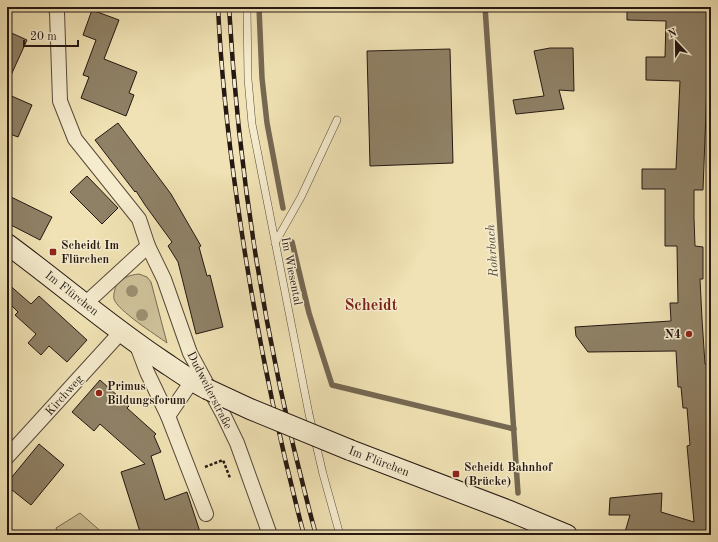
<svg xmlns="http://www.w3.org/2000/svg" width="718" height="542" viewBox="0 0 718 542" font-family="'Old Standard TT',serif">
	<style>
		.green { fill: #cdc098; stroke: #796c55 }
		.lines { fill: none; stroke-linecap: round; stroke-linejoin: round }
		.stream { stroke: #756852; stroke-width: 5.5 }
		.building { fill: #8f8166; stroke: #251812 }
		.lane-casing { stroke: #584a3a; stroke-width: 8 }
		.street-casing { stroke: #584a3a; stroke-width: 16 }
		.secondary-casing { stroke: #251812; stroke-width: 22 }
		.path { stroke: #251812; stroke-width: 2.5; stroke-dasharray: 3 2; stroke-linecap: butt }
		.lane { stroke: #f5ecce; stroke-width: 7 }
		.street { stroke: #f5ecce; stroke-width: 14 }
		.secondary { stroke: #f5ecce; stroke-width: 20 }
		.rail-casing { stroke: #251812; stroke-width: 4.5 }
		.rail { stroke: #f5ecce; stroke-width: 3; stroke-dasharray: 9; stroke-linecap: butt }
		.secondary-bridge-casing { stroke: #251812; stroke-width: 22; stroke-linecap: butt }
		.secondary-bridge { stroke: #f5ecce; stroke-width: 20 }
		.tree { fill: #9c8e71 }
		.poi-dot { fill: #8f2418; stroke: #f5ecce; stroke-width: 1.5 }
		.labels { text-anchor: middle; stroke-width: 3; stroke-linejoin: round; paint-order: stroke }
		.poi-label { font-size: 12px; font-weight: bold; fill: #251812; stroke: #f5ecce; text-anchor: start }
		.street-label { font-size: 12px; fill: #251812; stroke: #f5ecce }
		.water-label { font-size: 13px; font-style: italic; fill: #5b4d3d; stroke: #f5ecce }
		.district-label { font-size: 16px; font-weight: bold; fill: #7a1f14; stroke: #f5ecce }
	</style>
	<rect width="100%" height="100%" fill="#f0e2b4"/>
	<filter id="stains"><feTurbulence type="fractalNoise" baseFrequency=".005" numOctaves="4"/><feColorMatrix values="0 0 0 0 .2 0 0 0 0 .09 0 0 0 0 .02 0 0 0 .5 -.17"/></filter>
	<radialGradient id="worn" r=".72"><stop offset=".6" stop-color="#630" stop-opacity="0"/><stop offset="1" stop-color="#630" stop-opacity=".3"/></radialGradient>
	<!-- green -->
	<g class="green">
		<path d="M139 274 147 277 151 282 167 343C156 335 117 310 114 299 113 295 115 288 117 284 124 277 130 275 139 274Z"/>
		<polygon points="80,513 105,535 59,535 56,528"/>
	</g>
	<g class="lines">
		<!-- stream -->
		<g class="stream">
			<polyline points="259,7 262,78 267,123 283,208"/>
			<polyline points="485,7 518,493"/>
			<polyline points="292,242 309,313 332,385 514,429"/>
		</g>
	</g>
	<!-- building -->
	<g class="building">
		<polygon points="627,7 708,7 708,59 703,190 694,190 694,218 695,246 703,247 703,279 700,279 702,319 705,364 708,364 711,405 711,535 637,535 625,532 630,515 609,515 610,498 662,493 661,512 694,522 687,446 690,445 687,408 683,408 681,387 678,387 676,351 588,352 576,336 575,327 671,321 670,303 678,303 677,246 665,246 665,189 642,189 642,169 676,169 680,81 646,80 646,57 665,57 666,21 627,20"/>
		<polygon points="92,10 119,20 104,59 137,72 129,93 134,95 126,116 81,98 89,77 83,75 96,40 83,35"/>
		<polygon points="7,31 27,40 7,84"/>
		<polygon points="550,48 573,48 574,91 559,90 564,109 516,114 513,100 544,96 534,51"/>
		<polygon points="450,49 453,163 370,166 367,51"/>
		<polygon points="7,94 32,105 18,137 7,133"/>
		<polygon points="118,123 171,194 201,246 199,247 207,276 210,275 223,327 196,334 178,262 168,246 172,242 145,205 136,191 135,192 95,140"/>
		<polygon points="87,176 118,208 102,224 70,192"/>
		<polygon points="7,195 52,217 40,240 7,223"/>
		<polygon points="7,283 31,304 39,296 87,340 67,362 49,346 41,355 28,343 36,334 15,315 18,312 7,301"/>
		<polygon points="100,380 129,406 127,408 156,434 154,436 161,452 151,456 165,500 187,492 201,535 141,535 121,472 145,464 100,424 94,431 72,412"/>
		<polygon points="39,444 64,465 31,505 7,486 7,483"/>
	</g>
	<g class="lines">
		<!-- lane casing -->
		<g class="lane-casing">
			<g id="lane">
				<polyline points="247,7 248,79 252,124 309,414 323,474 340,535"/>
				<polyline points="275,243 301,197 337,120"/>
			</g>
		</g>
		<!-- street casing -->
		<g class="street-casing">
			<g id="street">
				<polyline points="55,7 57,12 60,101 75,139 139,219 148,246 164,279 190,353 224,416 237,443 270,535"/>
				<polyline points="85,304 148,246"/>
				<polyline points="136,343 147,372 168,416 206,514"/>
				<polyline points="168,416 192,381"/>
				<polyline points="7,457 121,332"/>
			</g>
		</g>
		<!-- secondary casing -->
		<g class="secondary-casing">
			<g id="secondary">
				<path d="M7 244C59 282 107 324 161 360 176 370 191 381 207 389"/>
				<polyline points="350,450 507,510 567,535"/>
			</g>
		</g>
		<!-- path -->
		<polyline class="path" points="205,467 223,460 230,478"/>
		<!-- lane -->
		<use href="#lane" class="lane"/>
		<!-- street -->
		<use href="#street" class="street"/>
		<!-- secondary -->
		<use href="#secondary" class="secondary"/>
		<!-- rail casing -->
		<g class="rail-casing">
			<g id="rail">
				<path d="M218 7C221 71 228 136 237 200 253 313 275 425 304 535"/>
				<path d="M229 7C239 185 269 363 316 535"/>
			</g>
		</g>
		<!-- rail -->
		<use href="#rail" class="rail"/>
		<!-- secondary-bridge casing -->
		<g class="secondary-bridge-casing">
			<polyline id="secondary-bridge" points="207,389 250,409 350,450"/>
		</g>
		<!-- secondary-bridge -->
		<use href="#secondary-bridge" class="secondary-bridge"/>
	</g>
	<!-- trees -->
	<g class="tree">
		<circle cx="132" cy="291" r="6"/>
		<circle cx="142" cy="315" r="6"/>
	</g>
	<!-- markers -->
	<g class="poi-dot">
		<rect x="49" y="248" width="8" height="8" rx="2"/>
		<circle cx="689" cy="334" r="4"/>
		<circle cx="99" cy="393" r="4"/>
		<rect x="452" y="470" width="8" height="8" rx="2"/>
	</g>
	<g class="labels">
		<!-- poi labels -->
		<g class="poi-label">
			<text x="61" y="249">Scheidt Im<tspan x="61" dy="14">Flürchen</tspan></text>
			<text x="681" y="338" text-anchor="end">N4</text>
			<text x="107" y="390">Primus<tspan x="107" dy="14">Bildungsforum</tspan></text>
			<text x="464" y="471">Scheidt Bahnhof<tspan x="464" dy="14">(Brücke)</tspan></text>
		</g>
		<!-- street labels -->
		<g class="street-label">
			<text transform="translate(292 271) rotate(79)" y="4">Im Wiesental</text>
			<text transform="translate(72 293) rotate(38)" y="4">Im Flürchen</text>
			<text transform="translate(210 390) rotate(63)" y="4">Dudweilerstraße</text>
			<text transform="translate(64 395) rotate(-48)" y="4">Kirchweg</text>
			<text transform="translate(379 461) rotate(21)" y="4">Im Flürchen</text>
		</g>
		<!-- water labels -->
		<g class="water-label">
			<text transform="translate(491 251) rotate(-94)" y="5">Rohrbach</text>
		</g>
		<!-- district labels -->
		<g class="district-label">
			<text x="371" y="310">Scheidt</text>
		</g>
	</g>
	<!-- margin -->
	<rect width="718" height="542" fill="none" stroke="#f0e2b4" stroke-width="24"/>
	<rect x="8" y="8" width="702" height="526" fill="none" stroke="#251812" stroke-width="2"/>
	<rect x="12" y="12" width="694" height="518" fill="none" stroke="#251812"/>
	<!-- north arrow -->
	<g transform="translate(676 42) rotate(338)" stroke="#f5ecce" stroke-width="3" paint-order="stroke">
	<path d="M0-3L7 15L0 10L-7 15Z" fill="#251812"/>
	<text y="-6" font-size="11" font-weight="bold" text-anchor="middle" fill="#251812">N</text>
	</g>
	<!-- scale -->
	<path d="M24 40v6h54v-6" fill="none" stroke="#251812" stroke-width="2"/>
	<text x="30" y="40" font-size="12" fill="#251812" stroke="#f5ecce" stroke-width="3" paint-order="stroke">20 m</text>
	<rect width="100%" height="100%" filter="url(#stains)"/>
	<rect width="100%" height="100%" fill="url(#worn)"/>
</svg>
